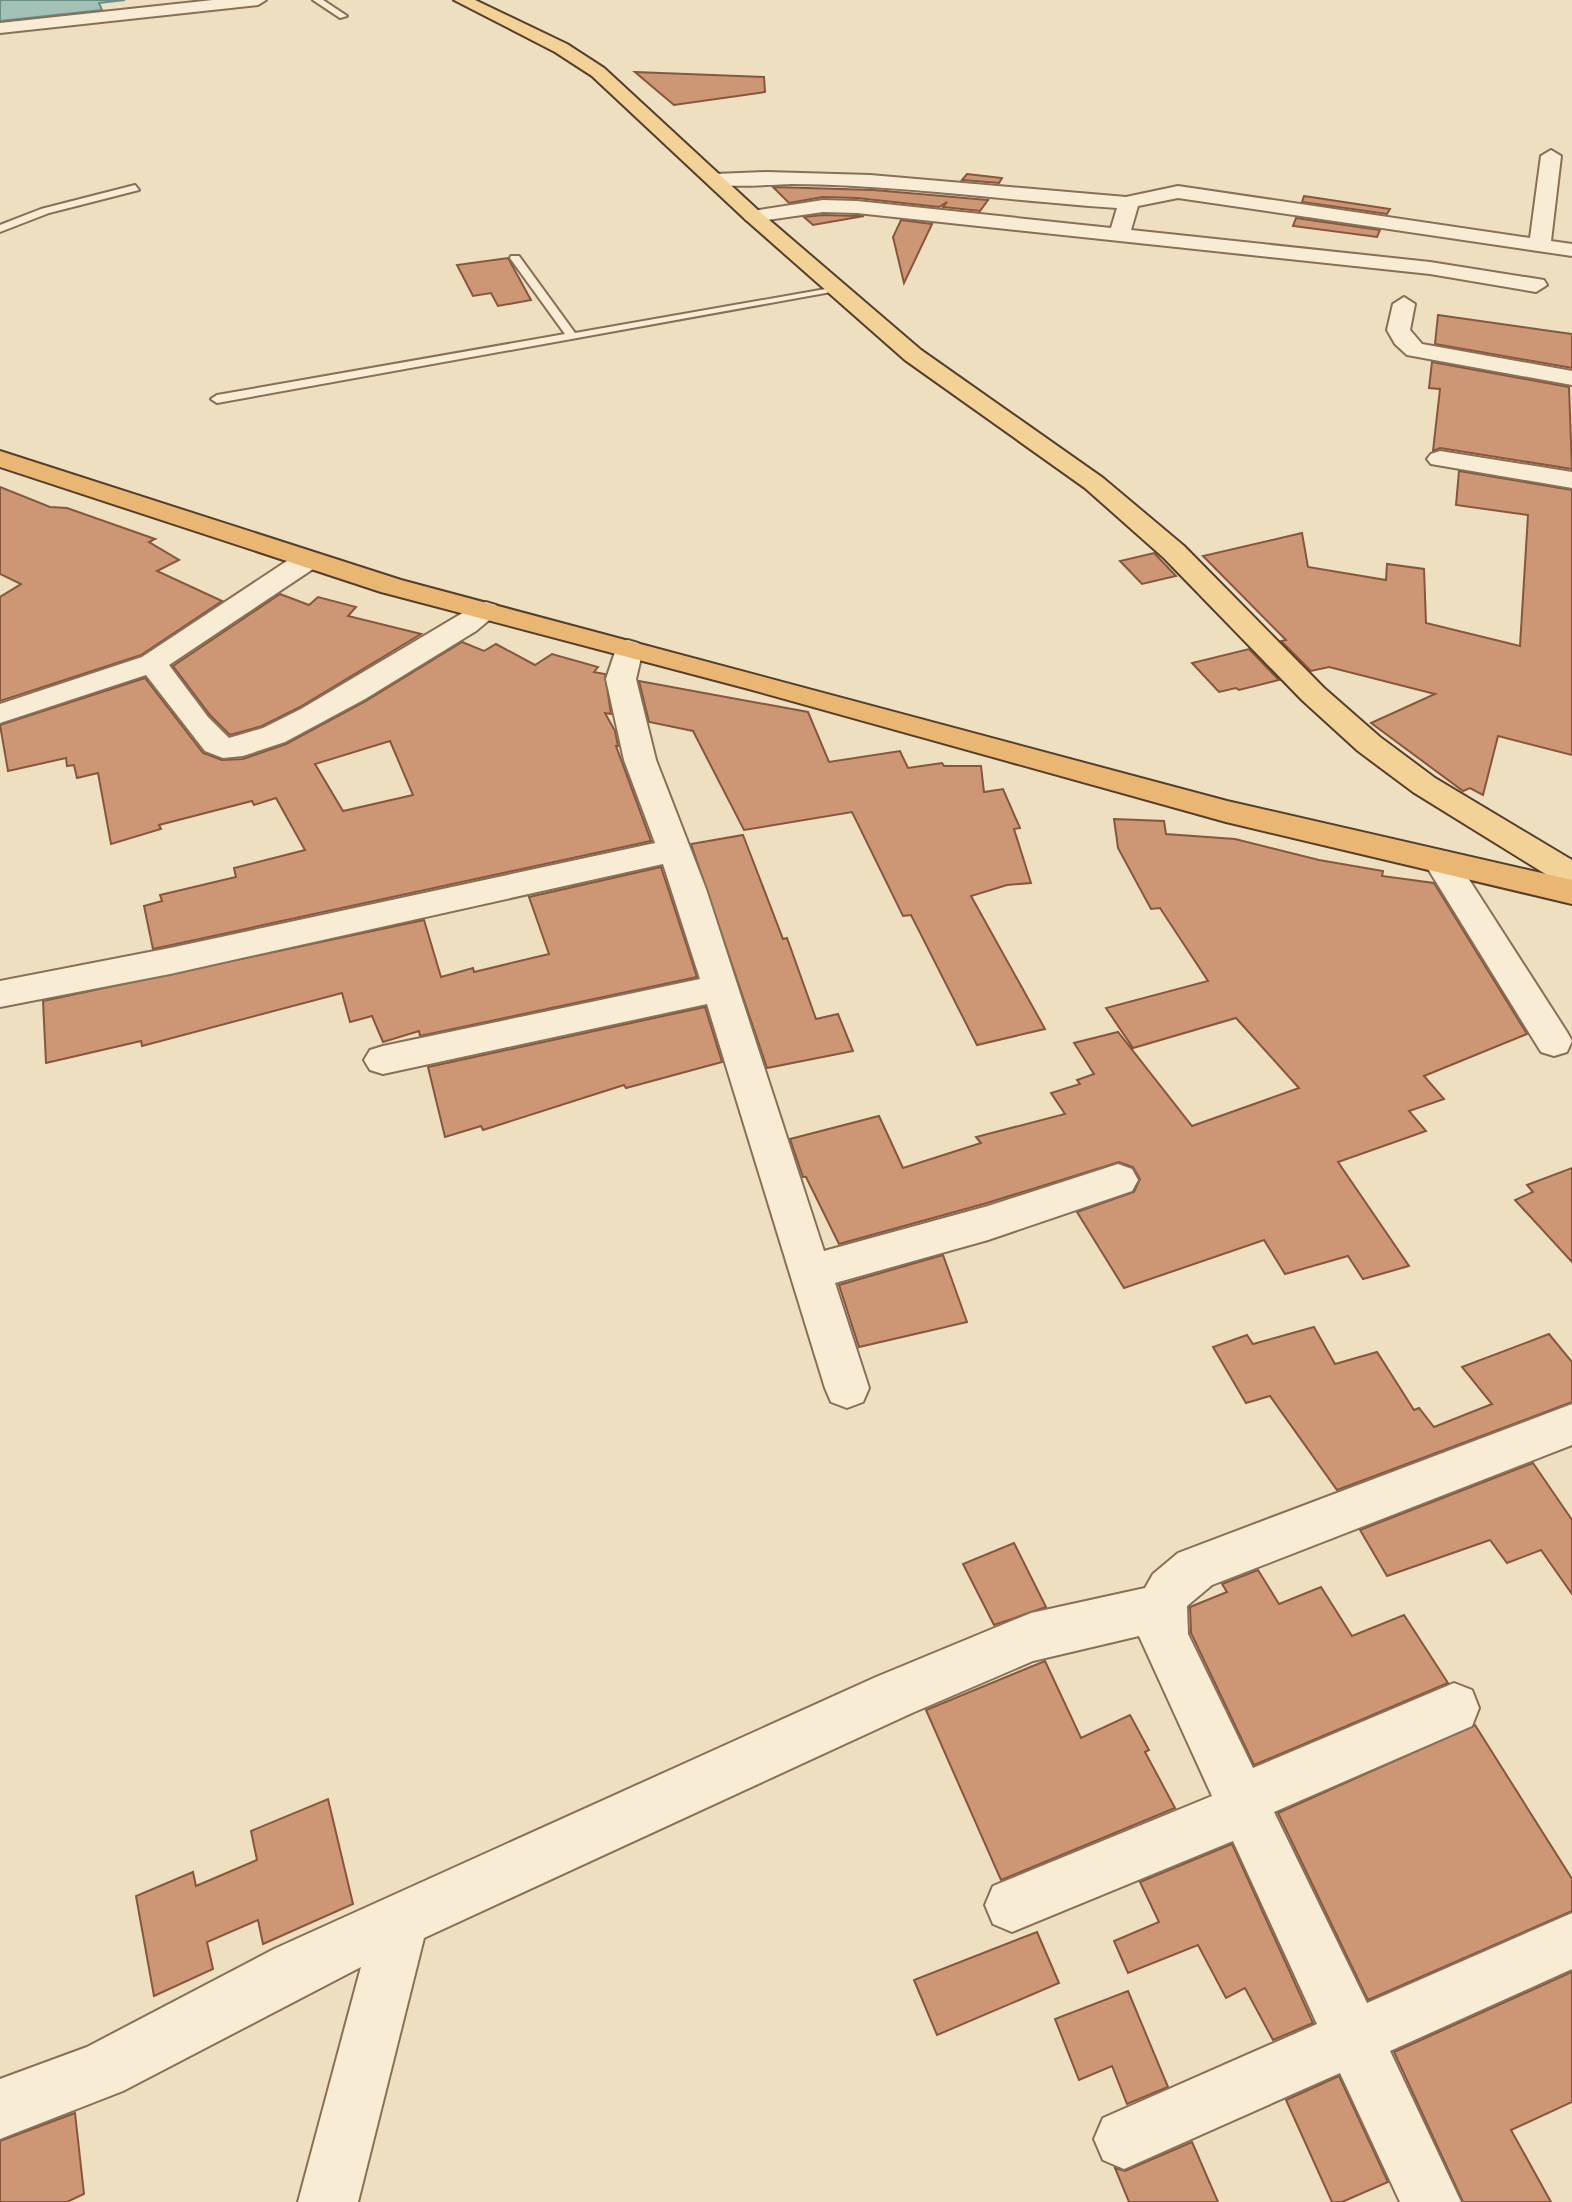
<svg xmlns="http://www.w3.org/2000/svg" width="1572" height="2202" viewBox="0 0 1572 2202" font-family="Lora,serif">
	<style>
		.water { fill: #a3c1b7; stroke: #6a8f84; stroke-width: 2 }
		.building { fill: #cd9675; stroke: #87573d; stroke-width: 2; fill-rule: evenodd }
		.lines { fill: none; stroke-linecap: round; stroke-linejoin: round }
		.service-casing { stroke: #886f58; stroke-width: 4 }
		.minor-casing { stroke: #886f58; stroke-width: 4 }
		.tertiary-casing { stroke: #886f58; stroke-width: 4 }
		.primary-casing { stroke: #553e2c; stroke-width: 4 }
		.trunk-casing { stroke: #553e2c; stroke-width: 4 }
		.service { fill: #f9ecd4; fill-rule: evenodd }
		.minor { fill: #f9ecd4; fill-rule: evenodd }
		.tertiary { fill: #f9ecd4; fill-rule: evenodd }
		.primary { fill: #f3d297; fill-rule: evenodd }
		.trunk { fill: #eab673; fill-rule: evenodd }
	</style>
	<rect width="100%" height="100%" fill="#eedfc0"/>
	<!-- water -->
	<polygon class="water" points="0,0 125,0 99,3 102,10 0,21"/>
	<!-- building -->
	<g class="building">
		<polygon points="635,72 764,77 765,92 674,105"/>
		<polygon points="967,174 1002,178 999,183 962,180"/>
		<polygon points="773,187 874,190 988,200 980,211 943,207 947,202 939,207 857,198 823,197 789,203"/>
		<polygon points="1304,196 1390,209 1387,214 1302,202"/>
		<polygon points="823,215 857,216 864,216 813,225 804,217"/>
		<polygon points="1296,218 1380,230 1377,237 1293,226"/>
		<polygon points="901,220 932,224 904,283 893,237"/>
		<polygon points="508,258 531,300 498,306 491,293 473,296 457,265"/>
		<polygon points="1438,315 1572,334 1572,368 1435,344"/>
		<polygon points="1432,362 1569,387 1572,469 1440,448 1433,451 1440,389 1429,388"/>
		<polygon points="1459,471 1572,490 1572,755 1498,736 1483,795 1470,788 1463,791 1371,723 1435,694 1329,667 1311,671 1281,641 1286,640 1203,556 1302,533 1308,567 1386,580 1387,564 1424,569 1426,623 1520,646 1528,515 1456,505"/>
		<polygon points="0,487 50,507 67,508 155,539 149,542 179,560 157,571 222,601 141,655 0,701 0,597 21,584 0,574"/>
		<polygon points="1154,553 1176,576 1142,584 1120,561"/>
		<polygon points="280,594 309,605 318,597 356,607 348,616 421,634 300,707 262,726 230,735 210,715 173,666"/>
		<path d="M462 642 484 651 496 644 535 665 552 654 598 667 594 672 605 674 611 714 605 713 615 731 618 746H616L651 841 153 949 144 906 162 901 160 895 236 877 234 868 305 850 276 798 254 805 252 801 159 825 161 829 111 844 98 773 77 778 74 765 67 766 66 758 8 771 0 725 145 678 203 753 222 760 243 759 286 744 366 701ZM390 741 413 795 343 811 315 764Z"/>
		<polygon points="1249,649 1279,680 1239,690 1236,688 1219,692 1192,663"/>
		<polygon points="639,681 808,712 829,762 900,751 908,768 942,763 944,766 981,766 984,792 1003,789 1020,828 1014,829 1031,883 1007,885 971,896 1045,1029 977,1045 911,915 903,916 852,812 744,830 693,731 649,722"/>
		<polygon points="1114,819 1164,821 1166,834 1235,839 1319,860 1383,871 1382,876 1434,883 1527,1034 1424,1076 1444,1099 1409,1111 1426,1131 1338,1162 1409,1266 1363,1279 1348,1256 1285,1274 1264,1240 1124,1288 1077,1212 1134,1192 1140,1179 1133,1167 1119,1162 987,1203 839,1244 806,1177 803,1177 790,1139 879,1116 903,1168 981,1143 976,1137 1065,1114 1051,1093 1080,1084 1077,1080 1094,1074 1074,1043 1118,1032 1192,1126 1299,1088 1236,1018 1133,1048 1106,1008 1208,981 1160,908 1151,909 1118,848"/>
		<polygon points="743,835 783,939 787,938 816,1019 838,1014 853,1051 767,1068 691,844"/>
		<polygon points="661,867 697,977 420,1036 419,1031 383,1042 372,1016 350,1022 342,993 142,1046 141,1041 46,1063 43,1001 424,920 441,977 473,968 474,972 549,954 529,897"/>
		<polygon points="705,1007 722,1062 626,1088 624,1085 483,1130 481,1126 445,1137 428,1067"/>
		<polygon points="1572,1168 1572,1262 1515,1200 1533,1192 1527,1185"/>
		<polygon points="943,1255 967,1322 859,1347 839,1285"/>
		<polygon points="1314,1327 1335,1364 1377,1352 1414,1410 1419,1408 1434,1427 1492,1404 1462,1367 1549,1334 1572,1362 1572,1402 1337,1490 1270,1396 1246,1403 1213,1347 1247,1335 1253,1344"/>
		<polygon points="1533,1463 1572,1520 1572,1594 1541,1550 1507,1563 1490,1540 1387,1576 1360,1530"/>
		<polygon points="1014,1543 1046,1607 994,1625 963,1564"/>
		<polygon points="1258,1570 1279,1604 1321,1587 1352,1636 1404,1615 1448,1683 1254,1765 1191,1633 1190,1607 1227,1592 1222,1584"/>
		<polygon points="1045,1661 1081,1738 1130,1715 1149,1750 1145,1752 1175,1808 1001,1880 926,1710"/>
		<polygon points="1475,1725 1572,1879 1572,1911 1368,2000 1278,1813"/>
		<polygon points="328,1799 353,1904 263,1944 258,1920 207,1942 213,1969 154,1996 136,1896 193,1872 196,1886 257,1860 251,1831"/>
		<polygon points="1232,1844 1313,2023 1273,2040 1245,1988 1226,1998 1198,1945 1128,1973 1114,1941 1159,1922 1140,1882"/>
		<polygon points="1037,1932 1059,1983 937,2035 914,1980"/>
		<polygon points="1572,1972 1572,2102 1511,2130 1551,2202 1463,2202 1394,2052"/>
		<polygon points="1128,1991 1168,2087 1127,2104 1112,2066 1079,2080 1055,2019"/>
		<polygon points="1339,2076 1388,2182 1342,2202 1332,2202 1286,2100"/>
		<polygon points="75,2113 84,2194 67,2202 0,2202 0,2141"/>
		<polygon points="1192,2142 1218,2202 1129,2202 1115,2168 1125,2171"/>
	</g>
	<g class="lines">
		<!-- service casing -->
		<g class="service-casing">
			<g id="service">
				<polygon points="313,0 323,0 347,16 340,18"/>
				<polygon points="135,185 139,190 49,213 0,232 0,225 41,209"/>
				<polygon points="511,256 519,256 575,333 837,287 842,290 217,403 211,399 217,395 565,334 510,258"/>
			</g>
		</g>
		<!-- minor casing -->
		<g class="minor-casing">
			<g id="minor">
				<path d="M1551 150 1561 156 1551 241 1572 244V256L1178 198 1138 206 1131 230 1430 262 1544 280 1547 285 1536 292 1430 274 857 213 823 212 753 222 746 220 743 216 746 212 823 200 857 201 1111 228 1117 208C1009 201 902 185 793 184 777 184 713 190 705 180L715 174 767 172 870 175 1126 197 1178 186 1530 238 1541 156Z"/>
				<polygon points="1404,297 1415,304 1410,330 1422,344 1572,371 1572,385 1407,355 1395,344 1387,330 1393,304"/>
				<polygon points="1440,451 1572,472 1572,488 1431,464 1427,459 1431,454"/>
				<polygon points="306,553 316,555 320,561 316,567 169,665 208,717 229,738 263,728 301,709 476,605 486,602 496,605 500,611 476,631 365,699 285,742 243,756 223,758 205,751 146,675 0,723 0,704 142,657 296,555"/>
				<polygon points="628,640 638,643 643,649 636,679 656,760 706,889 824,1251 988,1206 1118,1164 1132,1169 1138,1180 1132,1191 988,1240 835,1283 869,1388 863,1402 847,1408 831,1402 825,1388 707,1004 383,1074 370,1070 364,1060 370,1050 383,1046 700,979 663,864 170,974 0,1007 0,981 170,948 655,843 624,760 606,679 618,643"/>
				<polygon points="1442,853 1454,856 1567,1032 1572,1041 1567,1052 1554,1056 1541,1052 1425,864 1430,856"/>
				<polygon points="1572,1404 1572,1445 1212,1585 1187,1606 1188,1634 1253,1768 1454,1683 1472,1690 1479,1708 1472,1726 1274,1812 1367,2003 1572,1913 1572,1969 1390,2051 1461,2202 1400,2202 1340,2073 1124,2169 1103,2160 1094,2139 1103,2118 1317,2024 1233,1841 1012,1932 993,1924 985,1905 993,1886 1212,1796 1139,1636 1033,1661 912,1713 424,1938 358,2202 298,2202 361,1967 123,2091 0,2139 0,2079 87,2047 274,1949 876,1677 1031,1613 1145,1588 1153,1574 1178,1553"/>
			</g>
		</g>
		<!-- tertiary casing -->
		<g class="tertiary-casing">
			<polygon id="tertiary" points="213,0 266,0 258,5 0,33 0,23"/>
		</g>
		<!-- primary casing -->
		<g class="primary-casing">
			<polygon id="primary" points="454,0 475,0 567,44 604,68 760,212 921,350 1103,478 1184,546 1324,688 1380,737 1435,778 1572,860 1572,886 1560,883 1413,792 1358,751 1302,700 1164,558 1085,488 905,360 746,220 592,76 555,52"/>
		</g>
		<!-- trunk casing -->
		<g class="trunk-casing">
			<polygon id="trunk" points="0,451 401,580 1227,801 1572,880 1572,904 1226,822 745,688 381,592 0,467"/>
		</g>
		<!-- service -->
		<use href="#service" class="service"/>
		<!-- minor -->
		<use href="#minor" class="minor"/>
		<!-- tertiary -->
		<use href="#tertiary" class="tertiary"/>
		<!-- primary -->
		<use href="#primary" class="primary"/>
		<!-- trunk -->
		<use href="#trunk" class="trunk"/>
	</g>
</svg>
